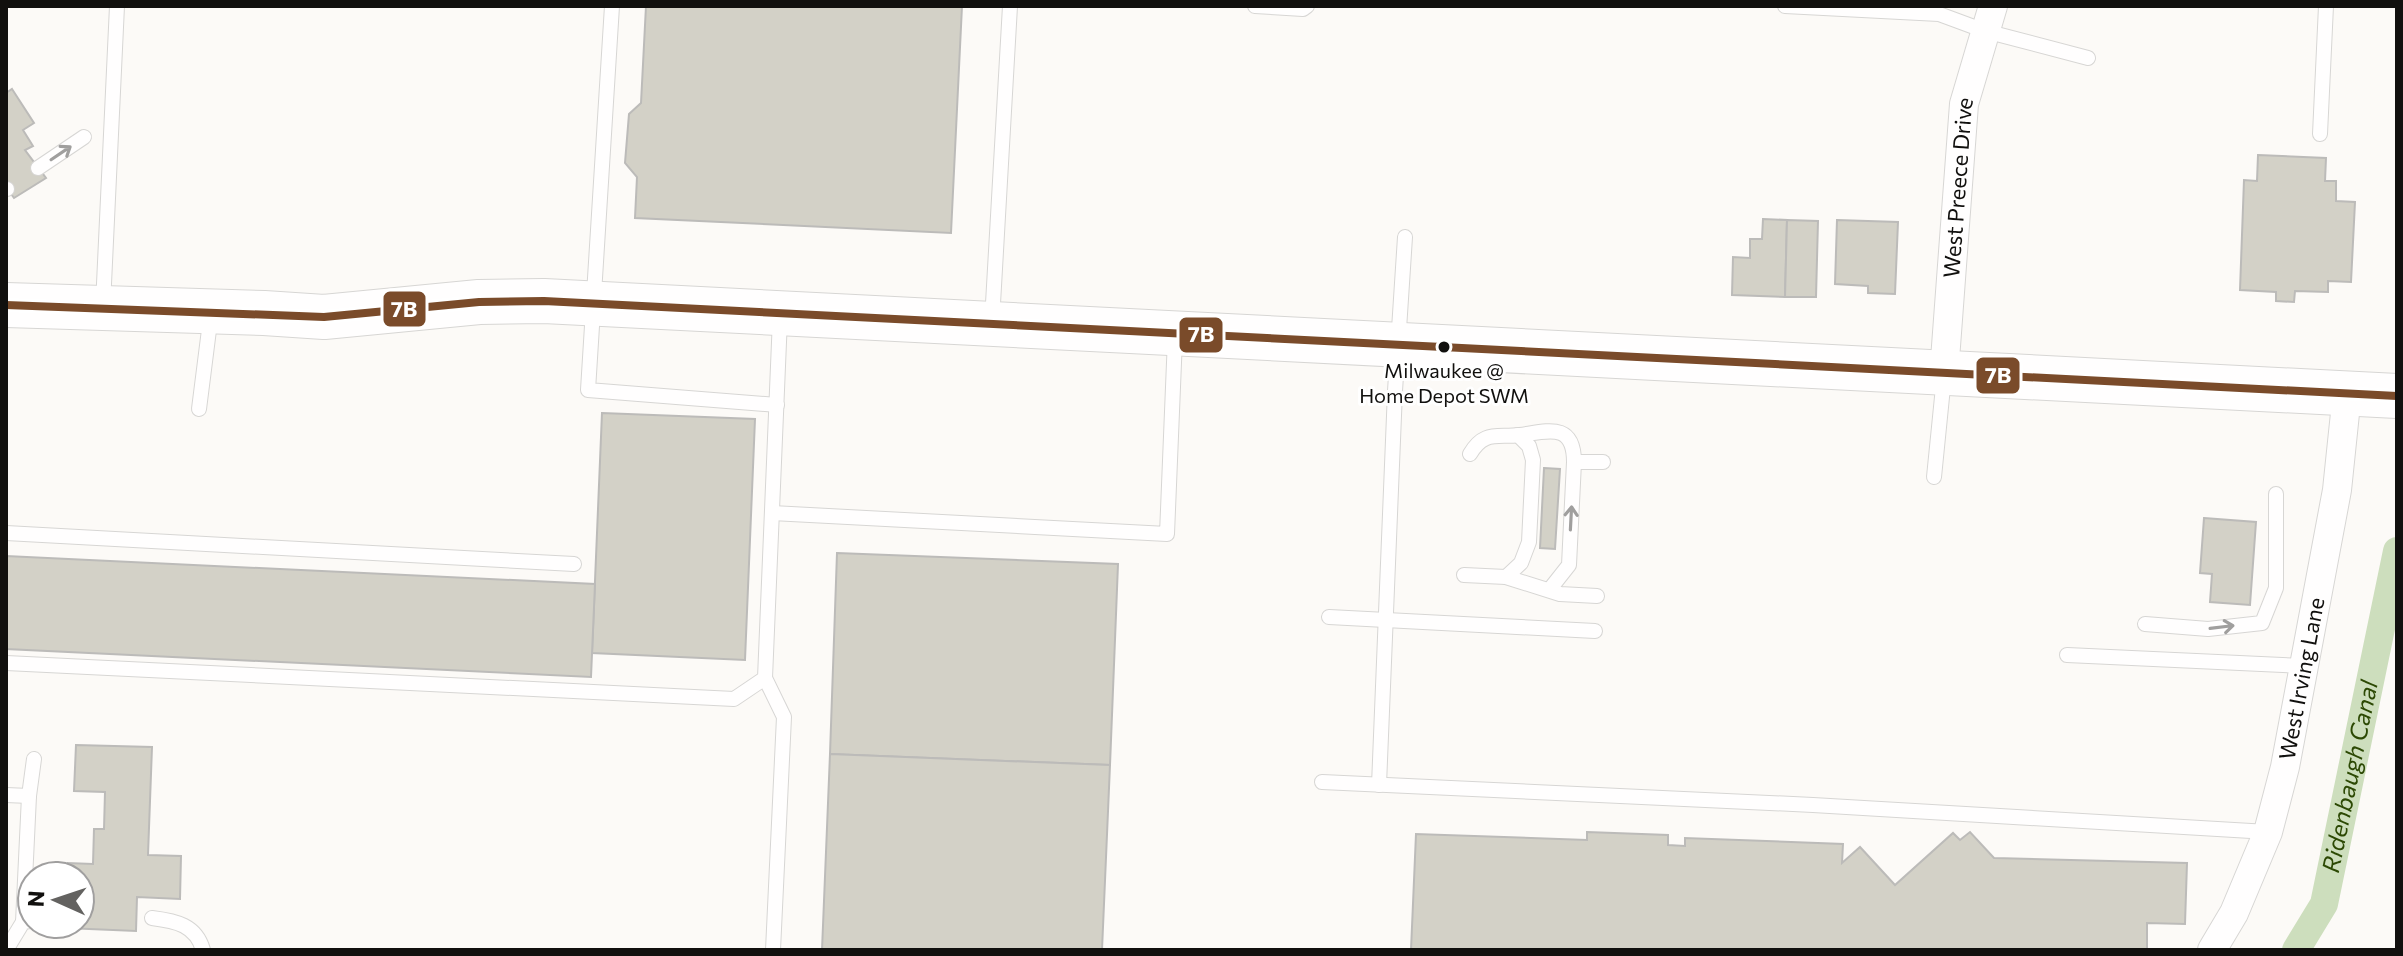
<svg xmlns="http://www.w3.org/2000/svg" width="2403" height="956" viewBox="0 0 2403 956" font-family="Commissioner,sans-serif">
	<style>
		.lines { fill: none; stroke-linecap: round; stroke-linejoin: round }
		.canal { stroke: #cddebd; stroke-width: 28 }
		.building { fill: #d3d1c7; stroke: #bcbbb9; stroke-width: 2 }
		.service-casing { stroke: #d7d6d4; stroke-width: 16 }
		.minor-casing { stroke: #d7d6d4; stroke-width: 30 }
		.primary-casing { stroke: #d7d6d4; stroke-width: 46 }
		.service { stroke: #fffefe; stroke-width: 14 }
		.minor { stroke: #fffefe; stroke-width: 28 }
		.primary { stroke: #fffefe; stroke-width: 44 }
		.bus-1-casing { stroke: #fff; stroke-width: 14 }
		.bus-1 { stroke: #7a4b2a; stroke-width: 8 }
		.oneway { stroke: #a09f9e }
		.bus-dot { fill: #11100e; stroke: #fff; stroke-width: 3 }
		.labels { text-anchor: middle; stroke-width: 6; stroke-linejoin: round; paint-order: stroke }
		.bus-label { font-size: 20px; fill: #11100e; stroke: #fff }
		.street-label { font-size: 22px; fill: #11100e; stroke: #fff }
		.water-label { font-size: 24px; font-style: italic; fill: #2c4904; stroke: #fff }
		.line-badge { stroke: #fff; stroke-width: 3 }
		.badge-label { font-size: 22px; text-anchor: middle; font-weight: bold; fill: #fff }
	</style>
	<rect width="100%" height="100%" fill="#fcfaf7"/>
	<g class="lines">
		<!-- canal -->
		<path class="canal" id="s1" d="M2296 950 2324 904 2397 551"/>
	</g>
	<!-- building -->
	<g class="building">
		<polygon points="646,6 962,6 951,233 635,218 637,177 625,163 629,114 641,103"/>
		<polygon points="12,89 34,123 23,130 33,146 25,150 46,178 14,198 6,187 6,93"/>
		<polygon points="2258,155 2326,158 2325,181 2336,181 2336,201 2355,202 2351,282 2328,281 2328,292 2295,291 2294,302 2276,301 2276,292 2240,290 2244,180 2257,181"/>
		<polygon points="1763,219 1787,220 1785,297 1732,295 1733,257 1750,258 1750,239 1762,239"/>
		<polygon points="1787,220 1818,221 1816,297 1785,297"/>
		<polygon points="1837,220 1898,222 1895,294 1868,293 1868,286 1835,284"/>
		<polygon points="602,413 755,419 745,660 592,653"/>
		<polygon points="1544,468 1560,469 1555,549 1540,548"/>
		<polygon points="2204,518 2256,522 2250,605 2210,602 2212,574 2200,573"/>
		<polygon points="837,553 1118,564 1110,765 830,754"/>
		<polygon points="6,556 595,584 591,677 6,649"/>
		<polygon points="76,745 152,747 148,855 181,856 180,899 137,897 136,931 66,928 66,924 80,924 80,876 68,876 68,863 93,864 94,829 104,829 105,792 74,791"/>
		<polygon points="830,754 1110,765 1102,950 822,950"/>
		<polygon points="1587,832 1668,835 1668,845 1685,846 1685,838 1843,844 1842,863 1860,847 1895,885 1953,833 1960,840 1970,832 1994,858 2187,863 2185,924 2147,923 2147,950 1411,950 1416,834 1587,840"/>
	</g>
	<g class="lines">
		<!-- service casing -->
		<g class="service-casing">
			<g id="service">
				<polyline points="612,6 588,390 777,405"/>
				<polyline points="1255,6 1303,9 1307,6"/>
				<polyline points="1785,6 1939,14 1985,31 2088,58"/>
				<polyline points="2320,134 2326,6"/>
				<polyline points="38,168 84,137"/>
				<polyline points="6,189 7,189"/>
				<polyline points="103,305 117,6"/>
				<polyline points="992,321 1010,6"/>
				<polyline points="199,409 211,314"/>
				<path d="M1470 454C1484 430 1497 438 1520 435 1548 431 1574 422 1574 462L1569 565 1550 589"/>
				<polyline points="1574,462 1603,462"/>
				<polyline points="1934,477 1944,377"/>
				<polyline points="772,513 1167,534 1175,338"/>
				<polyline points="6,533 574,564"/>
				<polyline points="1464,575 1506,577 1560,594 1597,596"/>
				<polyline points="1506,577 1521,563 1529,542 1533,460 1529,446 1518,435"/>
				<polyline points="1329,617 1595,631"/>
				<polyline points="2145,624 2208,629 2262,623 2276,588 2276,494"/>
				<polyline points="2067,655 2303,666"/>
				<polyline points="6,663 734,699 765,678 780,318"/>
				<polyline points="765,678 784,717 773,950"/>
				<polyline points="1322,782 1813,805 2268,832"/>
				<polyline points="1379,785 1395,391 1405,237"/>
				<polyline points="6,795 29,796"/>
				<path d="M152 918C176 921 196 925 203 950"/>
				<polyline points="23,922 29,796 34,759"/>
				<polyline points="6,950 23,922 30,921"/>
			</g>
		</g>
		<!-- minor casing -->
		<g class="minor-casing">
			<g id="minor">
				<path id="s2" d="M1944 373 1964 104 1993 6"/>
				<path id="s3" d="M2212 950 2234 913 2268 832 2285 767 2337 490 2347 394"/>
			</g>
		</g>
		<!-- primary casing -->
		<g class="primary-casing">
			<polyline id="primary" points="6,305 264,313 324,317 479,302 544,301 2397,396"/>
		</g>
		<!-- service -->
		<use href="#service" class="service"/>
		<!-- minor -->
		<use href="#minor" class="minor"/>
		<!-- primary -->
		<use href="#primary" class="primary"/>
		<!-- bus-1 casing -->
		<g class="bus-1-casing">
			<polyline id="bus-1" points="6,305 324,317 479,302 544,301 2397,396"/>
		</g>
		<!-- bus-1 -->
		<use href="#bus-1" class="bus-1"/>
	</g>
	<!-- one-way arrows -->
	<defs><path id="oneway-shaft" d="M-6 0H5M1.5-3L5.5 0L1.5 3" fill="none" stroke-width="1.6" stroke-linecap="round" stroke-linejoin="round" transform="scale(2)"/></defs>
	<g class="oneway">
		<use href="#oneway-shaft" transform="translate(61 153) rotate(-34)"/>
		<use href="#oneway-shaft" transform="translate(1571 518) rotate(-87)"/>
		<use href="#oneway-shaft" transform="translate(2222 627) rotate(-7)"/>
	</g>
	<!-- markers -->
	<circle class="bus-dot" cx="1444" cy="347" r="7"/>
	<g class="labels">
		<!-- bus labels -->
		<g class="bus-label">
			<text x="1444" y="378">Milwaukee @<tspan x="1444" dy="25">Home Depot SWM</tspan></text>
		</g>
		<!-- street labels -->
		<g class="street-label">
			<text dy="8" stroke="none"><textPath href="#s2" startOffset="186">West Preece Drive</textPath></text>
			<text dy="8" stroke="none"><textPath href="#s3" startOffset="288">West Irving Lane</textPath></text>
		</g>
		<!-- water labels -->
		<g class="water-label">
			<text dy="8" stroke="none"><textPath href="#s1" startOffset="184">Ridenbaugh Canal</textPath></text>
		</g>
	</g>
	<g class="line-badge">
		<rect x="382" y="290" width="45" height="38" rx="8" fill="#7a4b2a"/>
		<rect x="1178" y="316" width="46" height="38" rx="8" fill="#7a4b2a"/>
		<rect x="1975" y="356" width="46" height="39" rx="8" fill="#7a4b2a"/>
	</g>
	<g class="badge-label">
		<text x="404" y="317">7B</text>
		<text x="1201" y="342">7B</text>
		<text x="1998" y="383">7B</text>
	</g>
	<!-- border -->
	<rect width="2403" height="956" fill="none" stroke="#11100e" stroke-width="16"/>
	<!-- north arrow -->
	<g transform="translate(56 900) rotate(273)"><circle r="38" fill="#ffffff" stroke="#a09f9f" stroke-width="2"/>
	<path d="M0-6L14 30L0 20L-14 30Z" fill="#636260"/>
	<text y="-12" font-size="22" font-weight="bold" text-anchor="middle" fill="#11100e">N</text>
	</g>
</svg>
